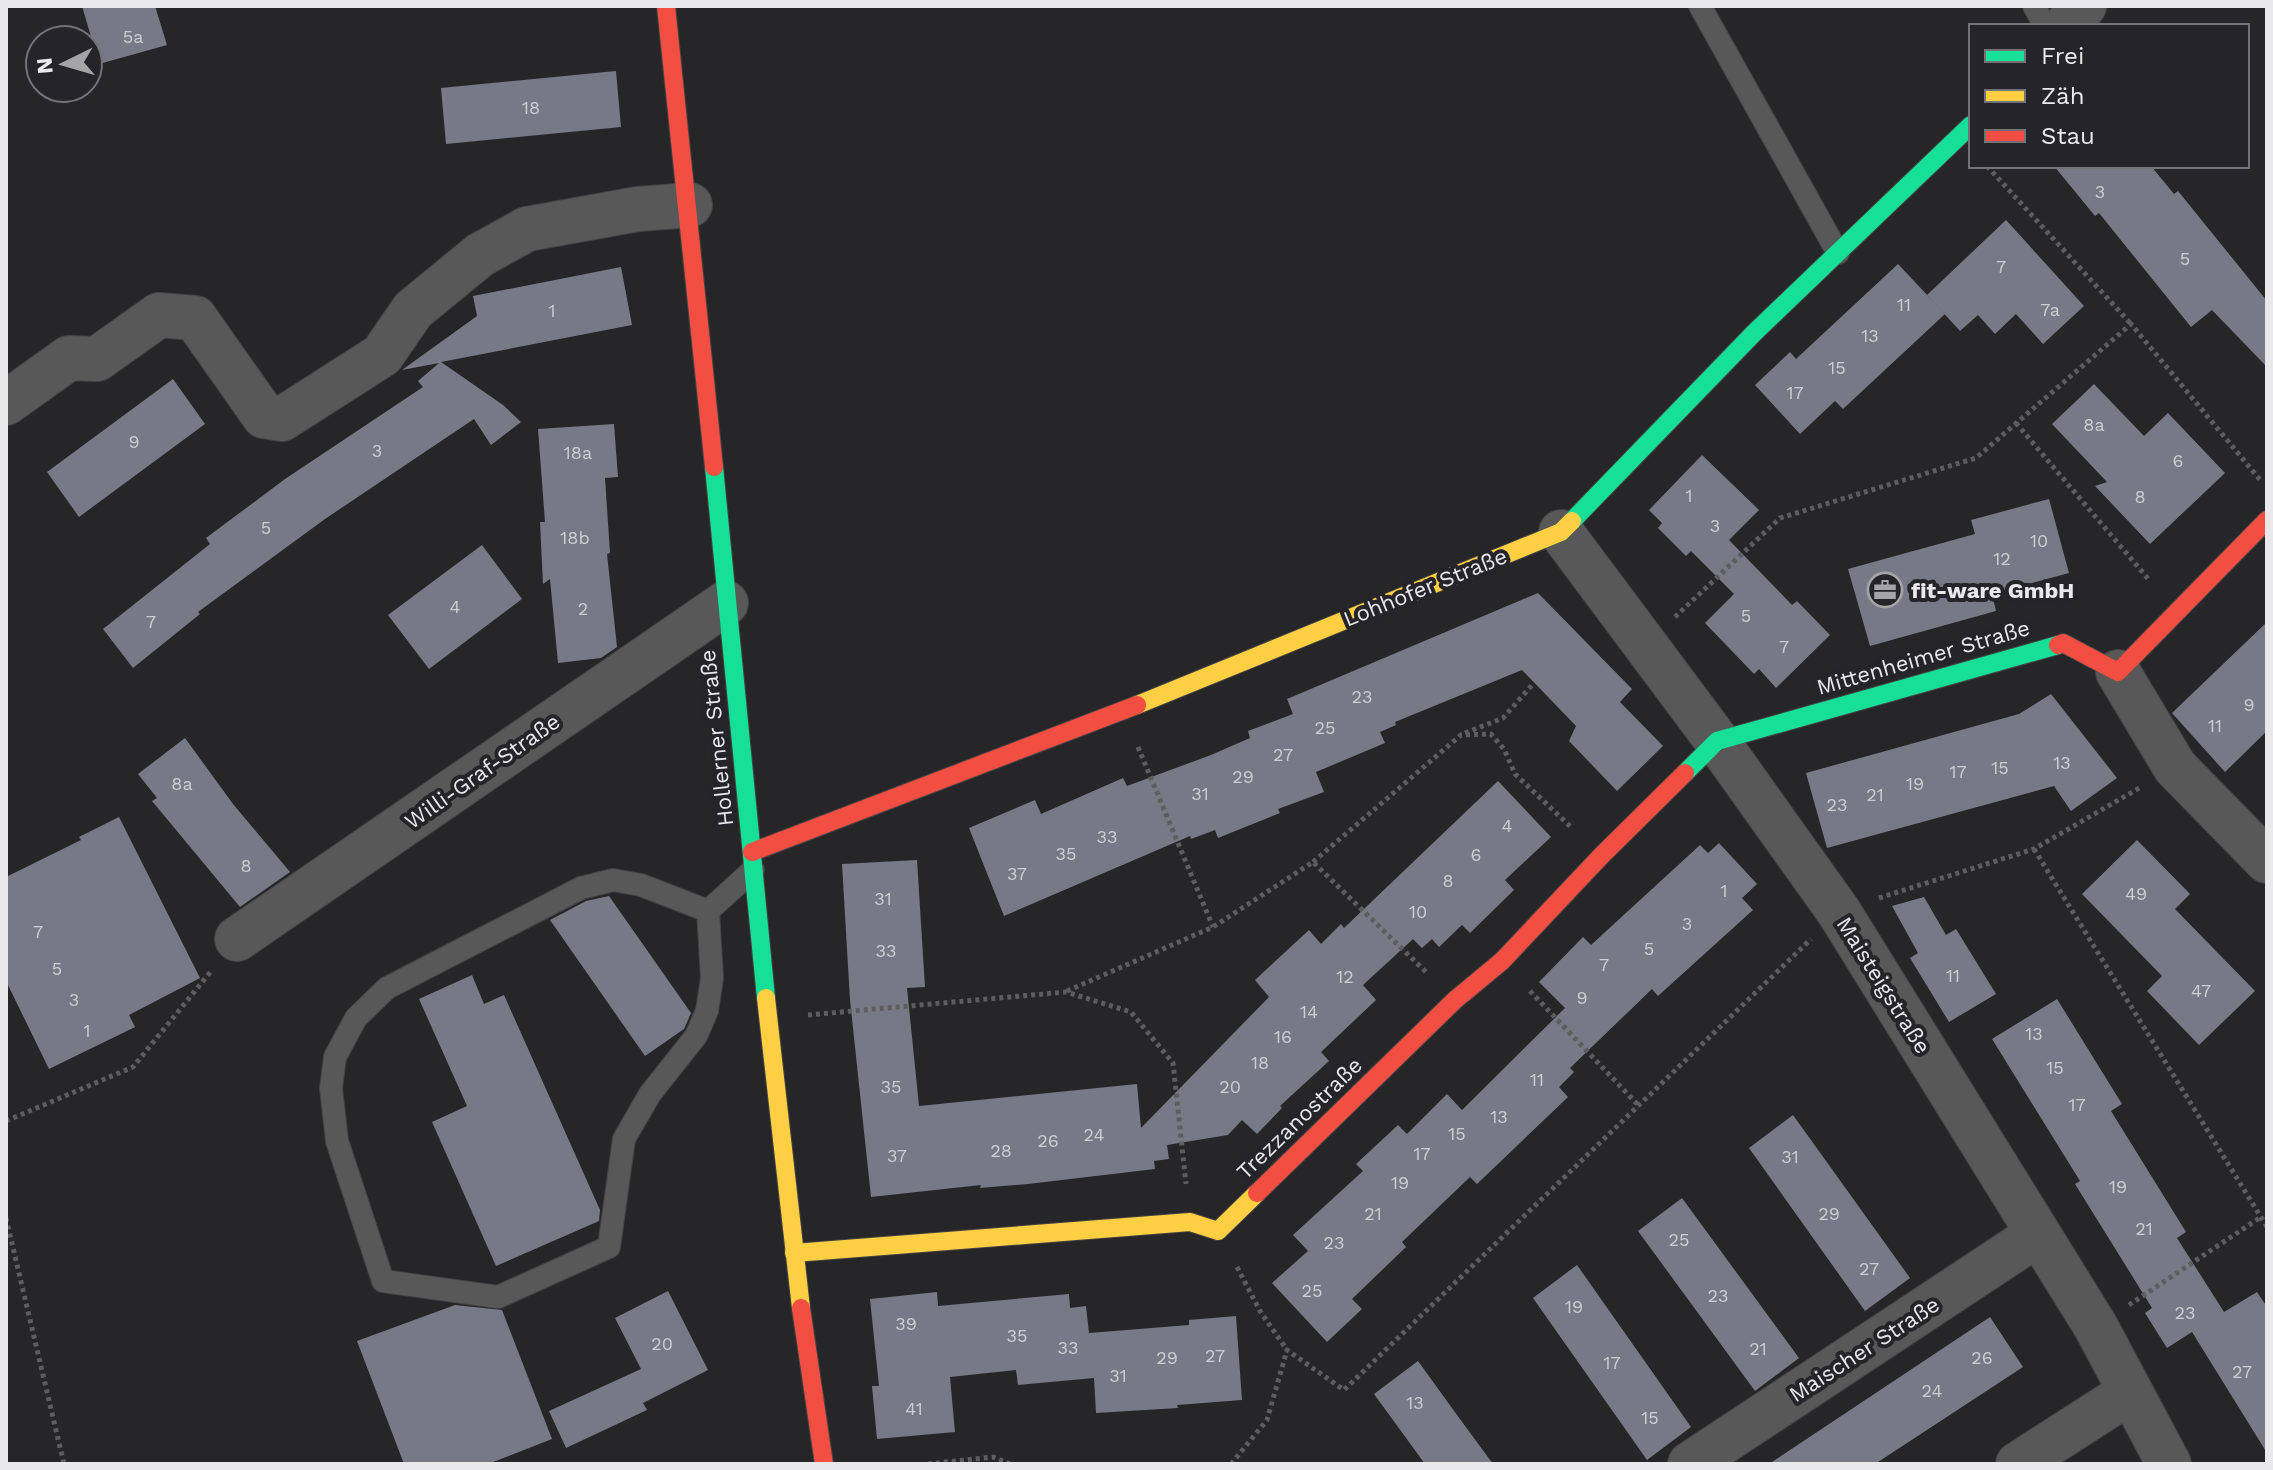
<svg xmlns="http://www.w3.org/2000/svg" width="2273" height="1470" viewBox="0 0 2273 1470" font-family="'Work Sans',sans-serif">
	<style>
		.building { fill: #787987 }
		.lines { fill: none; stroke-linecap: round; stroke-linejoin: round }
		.lane-casing { stroke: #434345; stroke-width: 24 }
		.street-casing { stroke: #434345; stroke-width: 46 }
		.fast-casing { stroke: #434345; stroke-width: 20 }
		.slow-casing { stroke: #434345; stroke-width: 20 }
		.jam-casing { stroke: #434345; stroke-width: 20 }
		.path { stroke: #5d5d5e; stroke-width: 5; stroke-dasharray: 4 4; stroke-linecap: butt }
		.lane { stroke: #585859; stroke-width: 22 }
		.street { stroke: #585859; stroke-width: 44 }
		.fast { stroke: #16e098; stroke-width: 18 }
		.slow { stroke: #ffcf43; stroke-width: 18 }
		.jam { stroke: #f24e42; stroke-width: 18 }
		.labels { text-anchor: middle; stroke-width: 8; stroke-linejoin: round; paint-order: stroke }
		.number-label { font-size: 18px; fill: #cdcdd3 }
		.street-label { font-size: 22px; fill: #e9e9ec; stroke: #252529 }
		.poi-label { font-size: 22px; font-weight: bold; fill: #e9e9ec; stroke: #252529; text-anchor: start }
	</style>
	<rect width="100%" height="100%" fill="#262628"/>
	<!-- building -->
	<g class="building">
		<polygon points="82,6 155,6 167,45 99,64"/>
		<polygon points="616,71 621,127 446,144 441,88"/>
		<polygon points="2054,166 2151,166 2174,194 2178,191 2267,301 2267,367 2212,310 2191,327 2099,213 2095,216"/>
		<polygon points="2006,220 2084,306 2043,344 2016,314 1995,334 1978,315 1960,331 1927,295"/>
		<polygon points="1898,264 1945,314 1843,409 1835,401 1800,434 1755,385 1790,352 1796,359"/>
		<polygon points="621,267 632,325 441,362 503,405 521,422 491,445 474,419 325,519 198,612 200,614 133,668 103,629 210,544 206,538 285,479 423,387 418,381 439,363 402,370 477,316 473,296"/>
		<polygon points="173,379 205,424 79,517 47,472"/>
		<polygon points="2094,384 2144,436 2168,413 2225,473 2150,544 2095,486 2107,482 2052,424"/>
		<polygon points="614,424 618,477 605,478 610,553 607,554 617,647 601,658 558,663 550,579 543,584 540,522 545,522 538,429"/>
		<polygon points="1702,455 1759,510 1729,540 1792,605 1797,601 1830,635 1776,688 1759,669 1754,674 1705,623 1734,594 1691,551 1686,556 1658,528 1662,523 1649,510"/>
		<polygon points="2049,499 2069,573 1992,594 1996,611 1870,646 1848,569 1975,534 1971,520"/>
		<polygon points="482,545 522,599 429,669 388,615"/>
		<polygon points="1538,593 1632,689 1620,702 1663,746 1617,791 1569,741 1576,726 1522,670 1395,722 1396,725 1380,732 1385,743 1316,772 1324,792 1278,809 1280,813 1218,838 1215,830 1191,839 1190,836 1004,916 969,828 1035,800 1041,814 1123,778 1127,786 1211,755 1250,738 1248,731 1293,714 1287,699"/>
		<polygon points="2267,622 2267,731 2225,772 2172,713"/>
		<polygon points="2051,694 2117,778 2071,811 2054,786 1827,848 1806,773 2019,714"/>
		<polygon points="185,738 233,804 290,872 240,907 152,801 157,798 138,774"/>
		<polygon points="1498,781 1551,837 1505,880 1514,890 1470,933 1462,925 1439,947 1432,939 1422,948 1413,939 1363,985 1376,1000 1321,1052 1329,1061 1280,1106 1282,1108 1257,1134 1242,1120 1228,1135 1167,1145 1169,1159 1154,1161 1155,1169 1028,1184 980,1188 981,1185 871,1197 850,1000 842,864 917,860 925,987 907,988 919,1106 1137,1084 1141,1128 1269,997 1255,980 1309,930 1321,944 1341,924 1344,928"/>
		<polygon points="119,817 200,978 129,1015 135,1027 49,1069 6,981 6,877 81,840 79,837"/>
		<polygon points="2137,840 2190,894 2175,909 2255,991 2199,1045 2147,991 2162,976 2082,894"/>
		<polygon points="1719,843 1757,884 1742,898 1753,910 1658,996 1652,989 1570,1068 1574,1072 1559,1087 1568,1097 1477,1184 1470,1177 1402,1242 1406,1247 1352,1299 1362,1309 1327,1342 1272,1283 1308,1251 1293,1235 1363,1171 1356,1164 1398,1125 1407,1134 1447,1094 1462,1110 1565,1008 1539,982 1583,937 1591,945 1700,845 1708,853"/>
		<polygon points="609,896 691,1013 684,1029 645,1056 550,920 586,901"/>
		<polygon points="1924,897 1946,935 1956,929 1996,994 1949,1022 1910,958 1918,953 1892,906"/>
		<polygon points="472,975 484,1004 504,995 600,1210 599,1221 496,1266 432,1122 467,1106 419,999"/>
		<polygon points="2057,999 2122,1104 2111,1111 2186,1232 2177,1238 2224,1312 2257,1292 2267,1307 2267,1453 2192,1332 2167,1348 2145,1313 2152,1308 2075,1184 2080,1181 1992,1039"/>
		<polygon points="1793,1115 1910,1278 1865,1311 1749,1148"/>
		<polygon points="1682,1198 1799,1358 1755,1391 1638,1231"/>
		<polygon points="1577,1265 1691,1427 1647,1460 1533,1298"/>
		<polygon points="668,1291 708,1370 643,1403 647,1410 566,1448 549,1411 641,1369 615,1318"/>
		<polygon points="937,1292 938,1306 1069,1294 1070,1308 1086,1306 1089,1333 1189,1325 1189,1320 1236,1316 1242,1400 1177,1405 1178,1408 1096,1413 1094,1378 1018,1385 1016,1370 950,1377 955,1432 877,1439 872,1386 879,1386 870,1299"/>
		<polygon points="455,1305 502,1310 552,1439 488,1464 404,1464 357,1341"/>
		<polygon points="1990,1317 2023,1367 1875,1464 1769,1464"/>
		<polygon points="1418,1361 1457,1415 1493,1464 1425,1464 1374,1394"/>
	</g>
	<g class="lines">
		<!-- lane casing -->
		<g class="lane-casing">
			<g id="lane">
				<polyline points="1700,6 1838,253"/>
				<polyline points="2034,6 2045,26"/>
				<polygon points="613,880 641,885 708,911 712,978 707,1011 696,1036 650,1094 624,1139 609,1247 498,1297 383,1281 337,1141 331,1088 335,1057 356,1018 387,988 581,888"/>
				<polyline points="708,911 753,870"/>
			</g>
		</g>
		<!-- street casing -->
		<g class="street-casing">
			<g id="street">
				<polyline points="2066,26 2084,6"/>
				<polyline points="6,403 69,358 97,359 159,315 195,318 264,416 282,419 382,355 413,310 480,255 527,229 638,209 690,205"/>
				<polyline points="1561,532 1717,741 1839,912 2096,1327 2169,1464"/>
				<polyline points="2118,672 2175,767 2267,861"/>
				<polyline points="237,939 726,603"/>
				<polyline points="1690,1464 2038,1234"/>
				<polyline points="2018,1464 2130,1392"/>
			</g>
		</g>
		<!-- fast casing -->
		<g class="fast-casing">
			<g id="fast">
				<polyline points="714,467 766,998"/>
				<polyline points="1572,521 1754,333 1971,125"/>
				<polyline points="1685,773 1717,741 2058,645"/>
			</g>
		</g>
		<!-- slow casing -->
		<g class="slow-casing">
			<g id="slow">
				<polyline points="1137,705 1561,532 1572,521"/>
				<polyline points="766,998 801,1308"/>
				<polyline points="794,1253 1190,1222 1218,1231 1257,1193"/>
			</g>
		</g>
		<!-- jam casing -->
		<g class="jam-casing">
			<g id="jam">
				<polyline points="666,6 714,467"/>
				<polyline points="2058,645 2063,643 2118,672 2267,520"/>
				<polyline points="752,852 1137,705"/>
				<polyline points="1257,1193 1455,1000 1502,961 1602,855 1685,773"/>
				<polyline points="801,1308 824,1464"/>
			</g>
		</g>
		<!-- path -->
		<g class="path">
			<polyline points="1987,166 2131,324"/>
			<polyline points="2016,423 2150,581"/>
			<polyline points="1675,617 1780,518 1976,458 2131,324 2261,481"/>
			<polyline points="1465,733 1503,718 1534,683"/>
			<polyline points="1138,747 1213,927"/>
			<polyline points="2034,849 2267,1227"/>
			<polyline points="1313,862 1461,735 1491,734 1504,749 1515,774 1572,828"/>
			<polyline points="1879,898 2034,849 2141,787"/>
			<polyline points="1067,991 1213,927 1313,862 1427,973"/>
			<polyline points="1530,991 1639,1106"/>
			<polyline points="808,1015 1066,992 1131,1012 1173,1063 1186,1184"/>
			<polyline points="6,1121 133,1067 212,970"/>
			<polyline points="6,1218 64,1464"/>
			<polyline points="1237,1267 1260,1311 1287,1350"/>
			<polyline points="2129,1305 2261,1217"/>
			<polyline points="928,1464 993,1457 1010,1464"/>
			<polyline points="1231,1464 1267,1420 1287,1350 1344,1390 1811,939"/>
		</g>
		<!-- lane -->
		<use href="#lane" class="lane"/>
		<!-- street -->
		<use href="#street" class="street"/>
		<!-- fast -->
		<use href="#fast" class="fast"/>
		<!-- slow -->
		<use href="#slow" class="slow"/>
		<!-- jam -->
		<use href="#jam" class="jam"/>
	</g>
	<!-- icons -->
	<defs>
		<g id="office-ring" transform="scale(1.8)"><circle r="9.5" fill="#252529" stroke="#a5a5a7" stroke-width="1.5"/><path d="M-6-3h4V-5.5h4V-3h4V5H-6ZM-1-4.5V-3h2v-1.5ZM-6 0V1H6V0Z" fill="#a5a5a7"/></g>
	</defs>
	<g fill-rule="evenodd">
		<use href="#office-ring" x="1885" y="590"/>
	</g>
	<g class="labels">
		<!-- number labels -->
		<g class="number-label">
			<text x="133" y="43">5a</text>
			<text x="531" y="114">18</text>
			<text x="2100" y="198">3</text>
			<text x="2185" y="265">5</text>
			<text x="2001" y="273">7</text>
			<text x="1904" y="311">11</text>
			<text x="2050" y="316">7a</text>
			<text x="552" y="317">1</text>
			<text x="1870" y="342">13</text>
			<text x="1837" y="374">15</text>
			<text x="1795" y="399">17</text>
			<text x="2094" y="431">8a</text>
			<text x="134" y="448">9</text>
			<text x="377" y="457">3</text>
			<text x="578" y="459">18a</text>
			<text x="2178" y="467">6</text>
			<text x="1689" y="502">1</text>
			<text x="2140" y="503">8</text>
			<text x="1715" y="532">3</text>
			<text x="266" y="534">5</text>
			<text x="575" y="544">18b</text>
			<text x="2039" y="547">10</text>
			<text x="2002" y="565">12</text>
			<text x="455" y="613">4</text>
			<text x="583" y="615">2</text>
			<text x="1746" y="622">5</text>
			<text x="151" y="628">7</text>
			<text x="1784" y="653">7</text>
			<text x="1362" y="703">23</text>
			<text x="2249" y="711">9</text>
			<text x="2215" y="732">11</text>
			<text x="1325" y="734">25</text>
			<text x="1283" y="761">27</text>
			<text x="2062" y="769">13</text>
			<text x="2000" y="774">15</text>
			<text x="1958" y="778">17</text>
			<text x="1243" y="783">29</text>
			<text x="182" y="790">8a</text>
			<text x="1915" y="790">19</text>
			<text x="1200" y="800">31</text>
			<text x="1875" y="801">21</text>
			<text x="1837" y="811">23</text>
			<text x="1507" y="832">4</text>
			<text x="1107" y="843">33</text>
			<text x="1066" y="860">35</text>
			<text x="1476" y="861">6</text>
			<text x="246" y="872">8</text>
			<text x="1017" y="880">37</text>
			<text x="1448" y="887">8</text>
			<text x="1724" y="897">1</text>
			<text x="2136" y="900">49</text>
			<text x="883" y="905">31</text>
			<text x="1418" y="918">10</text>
			<text x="1687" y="930">3</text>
			<text x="38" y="938">7</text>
			<text x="1649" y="955">5</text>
			<text x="886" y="957">33</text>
			<text x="1604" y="971">7</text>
			<text x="57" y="975">5</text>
			<text x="1953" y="982">11</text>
			<text x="1345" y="983">12</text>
			<text x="2201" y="997">47</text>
			<text x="1582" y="1004">9</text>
			<text x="74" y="1006">3</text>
			<text x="1309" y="1018">14</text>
			<text x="87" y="1037">1</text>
			<text x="2034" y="1040">13</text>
			<text x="1283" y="1043">16</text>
			<text x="1260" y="1069">18</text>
			<text x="2055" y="1074">15</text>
			<text x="1537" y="1086">11</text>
			<text x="891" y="1093">35</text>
			<text x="1230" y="1093">20</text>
			<text x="2077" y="1111">17</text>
			<text x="1499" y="1123">13</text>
			<text x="1457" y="1140">15</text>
			<text x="1094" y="1141">24</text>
			<text x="1048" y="1147">26</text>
			<text x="1001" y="1157">28</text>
			<text x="1422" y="1160">17</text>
			<text x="897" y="1162">37</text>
			<text x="1790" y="1163">31</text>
			<text x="1400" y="1189">19</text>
			<text x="2118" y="1193">19</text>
			<text x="1373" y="1220">21</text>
			<text x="1829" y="1220">29</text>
			<text x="2144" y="1235">21</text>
			<text x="1679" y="1246">25</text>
			<text x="1334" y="1249">23</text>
			<text x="1869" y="1275">27</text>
			<text x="1312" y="1297">25</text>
			<text x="1718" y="1302">23</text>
			<text x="1574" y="1313">19</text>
			<text x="2185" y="1319">23</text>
			<text x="906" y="1330">39</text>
			<text x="1017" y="1342">35</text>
			<text x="662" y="1350">20</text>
			<text x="1068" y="1354">33</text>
			<text x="1758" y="1355">21</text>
			<text x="1215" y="1362">27</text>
			<text x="1167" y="1364">29</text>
			<text x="1982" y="1364">26</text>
			<text x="1612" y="1369">17</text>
			<text x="2242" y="1378">27</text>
			<text x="1118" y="1382">31</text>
			<text x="1932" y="1397">24</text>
			<text x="1415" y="1409">13</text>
			<text x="914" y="1415">41</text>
			<text x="1650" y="1424">15</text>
		</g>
		<!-- street labels -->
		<g class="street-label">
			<text transform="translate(1425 587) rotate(-22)" y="8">Lohhofer Straße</text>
			<text transform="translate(1923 657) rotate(-16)" y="8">Mittenheimer Straße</text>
			<text transform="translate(716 738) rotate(-96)" y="8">Hollerner Straße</text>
			<text transform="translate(482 771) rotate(-35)" y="8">Willi-Graf-Straße</text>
			<text transform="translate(1884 985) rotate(58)" y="8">Maisteigstraße</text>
			<text transform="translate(1299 1118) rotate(-44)" y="8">Trezzanostraße</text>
			<text transform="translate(1864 1349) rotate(-33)" y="8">Maischer Straße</text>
		</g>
		<!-- poi labels -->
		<g class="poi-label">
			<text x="1911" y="598">fit-ware GmbH</text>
		</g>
	</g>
	<!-- border -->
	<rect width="2273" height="1470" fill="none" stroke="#e9e9ec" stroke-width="16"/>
	<!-- legend -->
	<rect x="1969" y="24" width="280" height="144" fill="#252529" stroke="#737377" stroke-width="2"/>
	<rect x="1985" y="50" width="40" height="12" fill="#16e098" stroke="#737377" stroke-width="2"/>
	<text x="2041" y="64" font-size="24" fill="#e9e9ec">Frei</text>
	<rect x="1985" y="90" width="40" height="12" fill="#ffcf43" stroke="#737377" stroke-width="2"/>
	<text x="2041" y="104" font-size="24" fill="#e9e9ec">Zäh</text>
	<rect x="1985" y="130" width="40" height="12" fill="#f24e42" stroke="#737377" stroke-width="2"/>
	<text x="2041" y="144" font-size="24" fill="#e9e9ec">Stau</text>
	<!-- north arrow -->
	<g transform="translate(64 64) rotate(265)"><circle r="38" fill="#252529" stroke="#737377" stroke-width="2"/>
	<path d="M0-6L14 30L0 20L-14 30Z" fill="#a5a5a7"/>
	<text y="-12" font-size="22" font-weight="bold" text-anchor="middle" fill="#e9e9ec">N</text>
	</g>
</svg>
